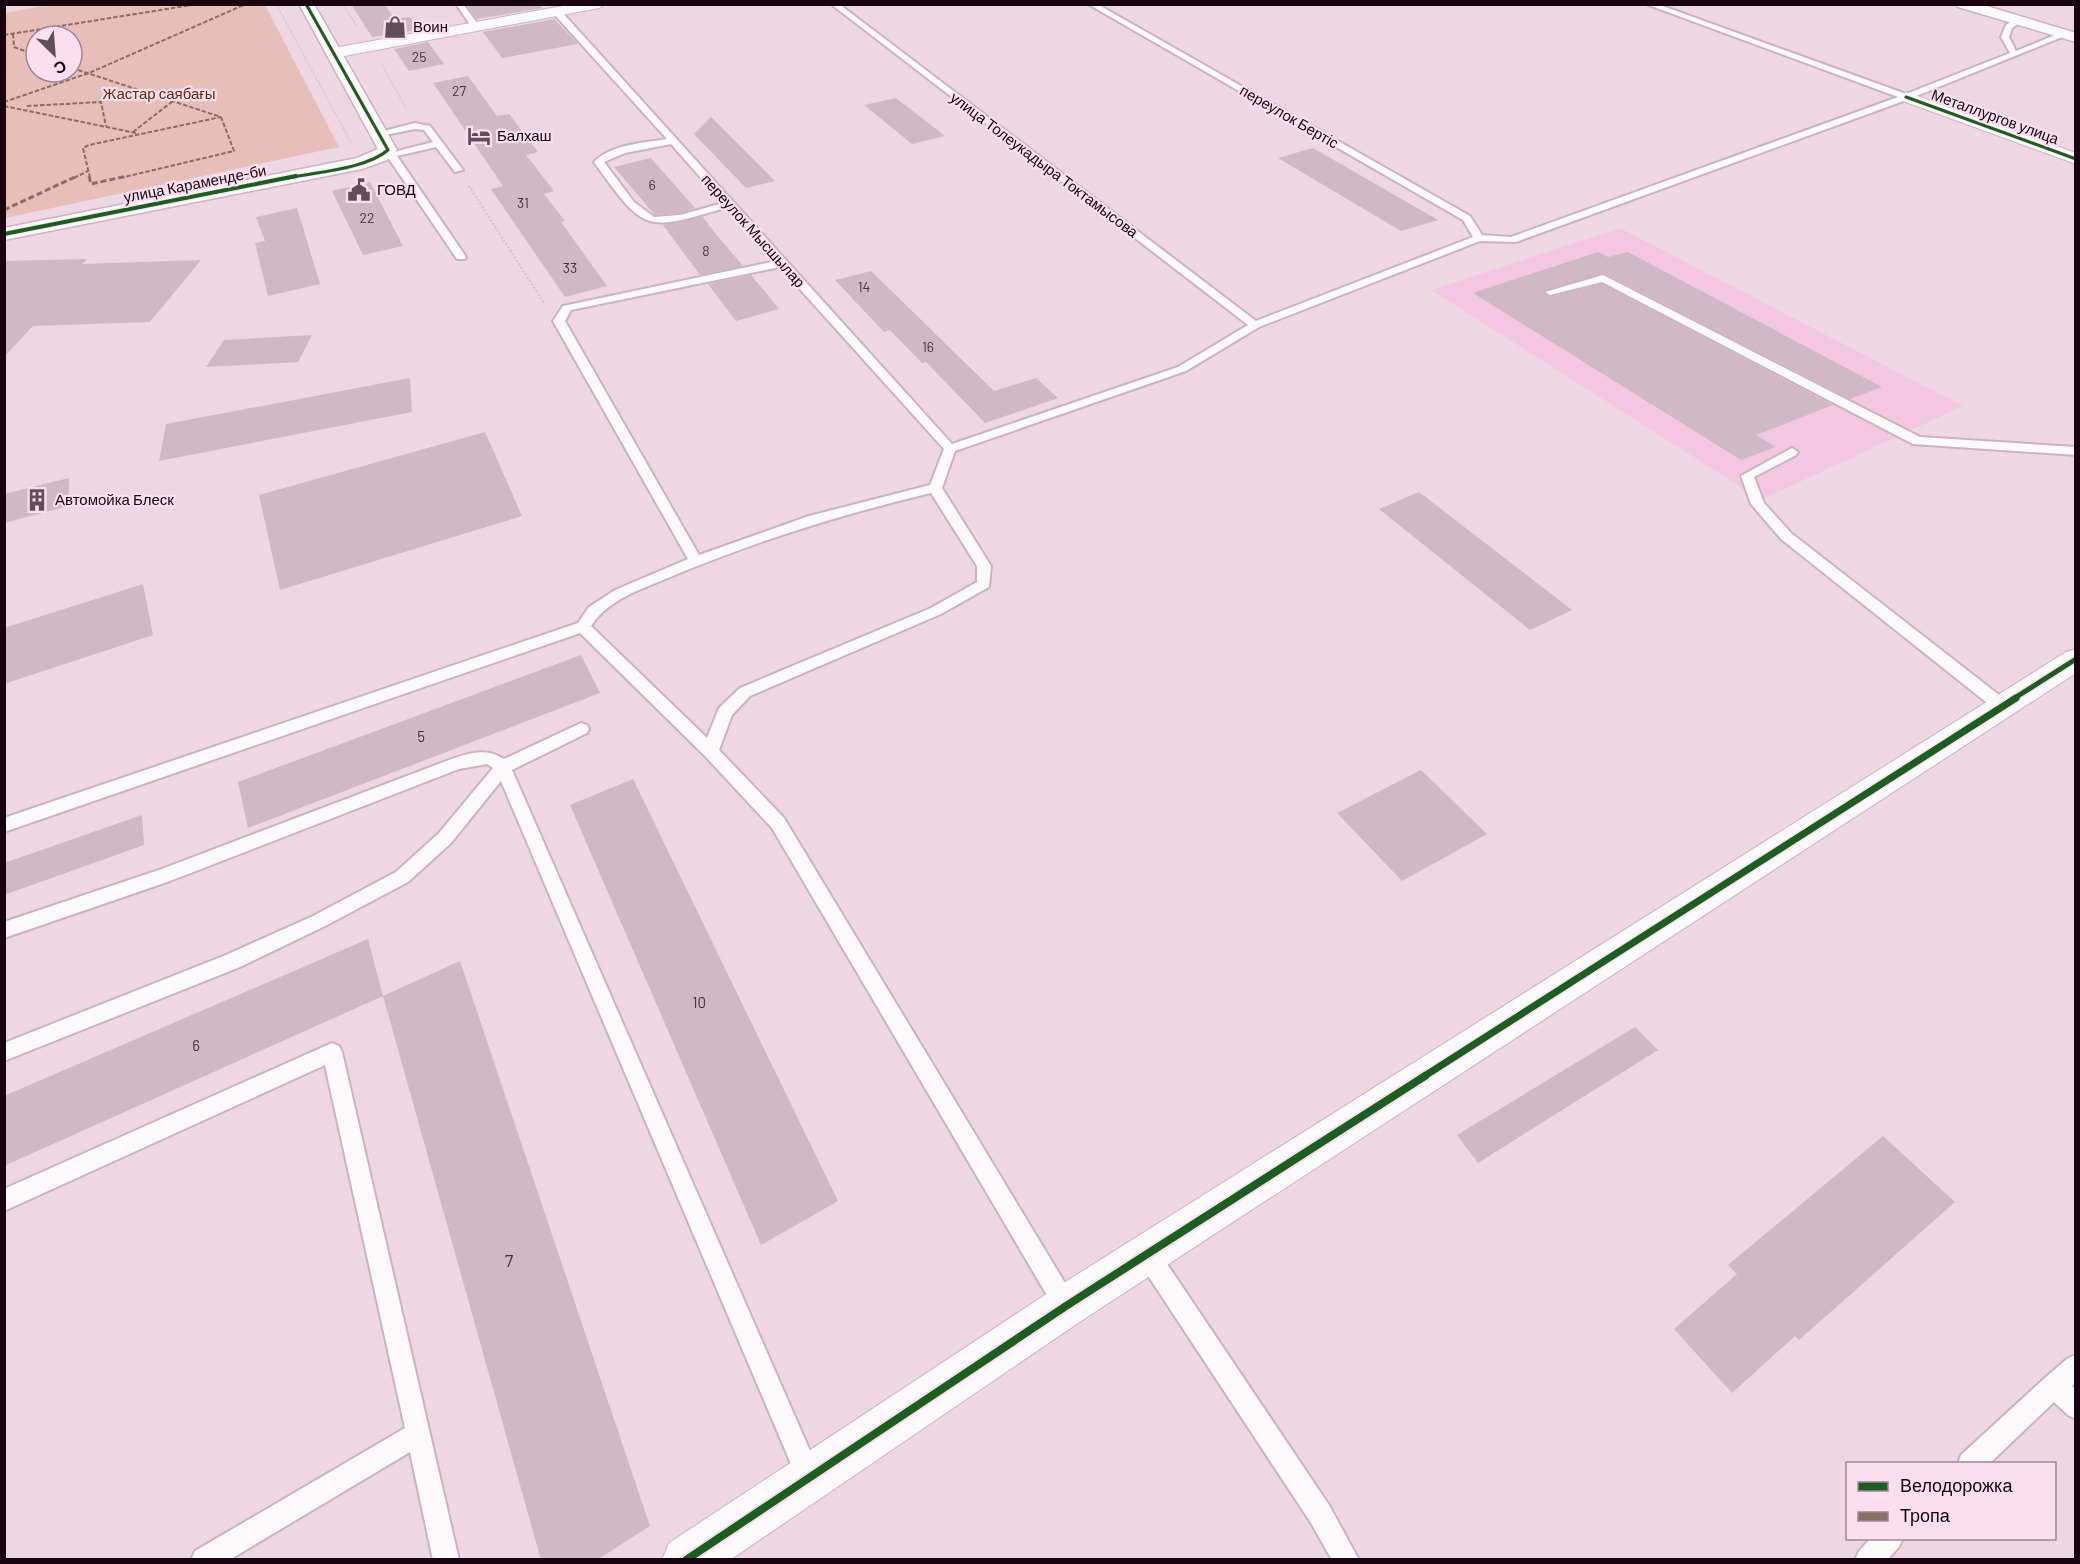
<svg xmlns="http://www.w3.org/2000/svg" width="2080" height="1564" viewBox="0 0 2080 1564" font-family="Barlow,sans-serif">
	<style>
		.built { fill: #f4c7e0 }
		.green { fill: #e8bfb8; fill-rule: evenodd }
		.building { fill: #d0b8c5 }
		.lines { fill: none; stroke-linecap: round; stroke-linejoin: round }
		.service-casing { stroke: #cbb3c0; stroke-width: 4 }
		.minor-casing { stroke: #cbb3c0; stroke-width: 2 }
		.tertiary-casing { stroke: #cbb3c0; stroke-width: 3 }
		.path-far1 { stroke: #cec6ca; stroke-width: 1.5; stroke-dasharray: 1.5 1.5; stroke-linecap: butt }
		.path { stroke: #cec6ca; stroke-width: 2; stroke-dasharray: 2 2; stroke-linecap: butt }
		.service { fill: #fcf9fb; fill-rule: evenodd }
		.minor { fill: #fcf9fb; fill-rule: evenodd }
		.tertiary { fill: #fcf9fb; fill-rule: evenodd }
		.quiet-far1 { stroke: #8d6e63; stroke-width: 2; stroke-dasharray: 4.5 2; stroke-linecap: butt }
		.quiet { stroke: #8d6e63; stroke-width: 3; stroke-dasharray: 6 3; stroke-linecap: butt }
		.cycleway-far4-casing { stroke: #fcdfef; stroke-width: 4.5 }
		.cycleway-far3-casing { stroke: #fcdfef; stroke-width: 6 }
		.cycleway-far2-casing { stroke: #fcdfef; stroke-width: 8 }
		.cycleway-far1-casing { stroke: #fcdfef; stroke-width: 10 }
		.cycleway-casing { stroke: #fcdfef; stroke-width: 12 }
		.cycleway-far4 { stroke: #1b5e20; stroke-width: 3 }
		.cycleway-far3 { stroke: #1b5e20; stroke-width: 4 }
		.cycleway-far2 { stroke: #1b5e20; stroke-width: 5 }
		.cycleway-far1 { stroke: #1b5e20; stroke-width: 7 }
		.cycleway { stroke: #1b5e20; stroke-width: 8 }
		.labels { text-anchor: middle; stroke-width: 4.5; stroke-linejoin: round; paint-order: stroke }
		.far-number-label { font-size: 14px; fill: #47303d }
		.far-poi-label { font-size: 15px; fill: #190310; stroke: #fcdfef; text-anchor: start }
		.far-park-label { font-size: 15px; fill: #61290c; stroke: #fcdfef }
		.far-street-label { font-size: 15px; fill: #190310; stroke: #fcdfef }
		.number-label { font-size: 15px; fill: #47303d }
		.near-number-label { font-size: 18px; fill: #47303d }
	</style>
	<rect width="100%" height="100%" fill="#eed7e3"/>
	<!-- built -->
	<polygon class="built" points="1620,228 1963,406 1761,500 1431,290"/>
	<!-- green -->
	<path class="green" d="M54 4 265 5 339 147 5 218V13ZM36 36H72V72H36Z"/>
	<!-- building -->
	<g class="building">
		<polygon points="351,4 384,4 395,19 410,17 419,30 372,37"/>
		<polygon points="466,4 539,4 542,8 477,19"/>
		<polygon points="554,19 578,44 502,58 483,32"/>
		<polygon points="428,42 444,64 409,71 394,49"/>
		<polygon points="468,76 497,116 509,114 538,152 526,155 554,191 544,194 565,221 561,222 607,286 565,297 491,189 503,186 433,83"/>
		<polygon points="896,98 945,136 912,144 864,105"/>
		<polygon points="711,117 775,181 746,188 694,134"/>
		<polygon points="1313,148 1438,220 1401,231 1278,158"/>
		<polygon points="651,158 679,190 695,208 680,213 655,215 614,167"/>
		<polygon points="370,182 403,246 363,255 332,191"/>
		<polygon points="297,208 320,284 268,296 255,243 265,241 256,217"/>
		<polygon points="703,217 715,233 743,266 700,275 663,225"/>
		<polygon points="1598,252 1608,257 1628,252 1882,387 1850,399 1604,273 1543,291 1544,294 1551,297 1602,284 1833,405 1756,435 1776,447 1741,460 1473,293"/>
		<polygon points="87,259 82,264 201,260 150,322 33,326 4,357 4,261"/>
		<polygon points="871,271 994,391 1036,378 1058,398 985,423 926,362 922,363 890,330 884,332 835,280"/>
		<polygon points="751,275 779,309 736,321 708,284"/>
		<polygon points="312,335 298,362 206,367 224,340"/>
		<polygon points="410,378 412,412 159,461 166,424"/>
		<polygon points="485,432 522,516 280,590 259,495"/>
		<polygon points="69,478 69,506 4,523 4,494"/>
		<polygon points="1419,492 1572,610 1530,630 1379,509"/>
		<polygon points="143,584 153,635 4,684 4,628"/>
		<polygon points="581,655 600,693 248,828 238,782"/>
		<polygon points="1421,770 1487,834 1402,881 1337,813"/>
		<polygon points="633,779 838,1201 761,1245 570,805"/>
		<polygon points="142,815 144,845 4,895 4,863"/>
		<polygon points="368,939 383,996 4,1166 4,1096"/>
		<polygon points="460,961 650,1526 597,1560 541,1560 383,996"/>
		<polygon points="1635,1027 1658,1050 1478,1163 1457,1135"/>
		<polygon points="1883,1136 1955,1202 1799,1340 1795,1336 1732,1393 1674,1329 1737,1274 1728,1265"/>
	</g>
	<g class="lines">
		<!-- service casing -->
		<g class="service-casing">
			<g id="service">
				<polygon points="456,4 463,4 480,27 479,29 473,29"/>
				<path d="M831 4H839L1256 321 1473 237 1463 220 1088 4H1097L1470 216 1482 235 1511 237 1898 97 1646 4H1657L1906 94 2010 53 2001 37 2006 25 2015 19 2022 21 2012 28 2009 37 2016 51 2060 33 2067 35 1909 99 1516 242 1480 241 1259 327 1186 371 955 451 942 488 991 566 989 587 941 614 750 696 732 715 719 750 784 818 1074 1298 1077 1306 1074 1314 1066 1317 1058 1314 772 828 704 755 580 633 4 832V818L578 623 589 607 615 590 688 559 553 321 563 306 776 261 728 207C644 232 645 233 594 162 611 144 644 143 667 139L554 14V10H560L952 444 1178 367 1248 325ZM671 144 723 203 680 215 654 217 634 202 604 162 625 153ZM780 267 944 449 930 485 809 516 699 555 565 321 571 310ZM931 493 977 566V582L931 608 740 688 719 708 707 738 591 626C609 598 645 588 675 575 759 540 843 514 931 493Z"/>
				<polygon points="415,123 430,126 463,170 455,172 436,147 397,156 466,257 465,259 457,259 383,150 388,147 394,152 433,142 424,130 415,129 380,136 376,133"/>
				<polygon points="1603,275 1920,437 2076,447 2076,455 1913,444 1602,282 1550,295 1545,292"/>
				<polygon points="1792,448 1798,452 1796,455 1754,477 1764,503 1791,533 2008,702 2010,706 2008,710 1996,710 1781,539 1751,504 1741,476"/>
				<path d="M581 723 587 725 589 729 587 733 512 770 821 1476 818 1485 809 1488 800 1485 501 781 451 843 408 882 325 926 240 967 4 1061V1043L226 955 313 916 396 872 439 833 493 768 487 764 459 769 170 881 4 938V922L159 870 449 760C468 753 486 747 504 759Z"/>
				<polygon points="332,1043 339,1046 342,1052 459,1560 433,1560 410,1452 229,1560 191,1560 195,1551 405,1428 325,1065 4,1211 4,1189"/>
				<polygon points="1147,1243 1155,1246 1329,1505 1359,1560 1332,1560 1311,1523 1139,1262 1136,1254 1139,1246"/>
				<polygon points="2076,1355 2076,1382 2072,1386 2076,1390 2076,1419 2068,1415 2054,1402 1989,1464 1958,1464 1961,1455 2046,1377 2068,1358"/>
				<polygon points="1871,1538 1903,1538 1899,1547 1887,1560 1855,1560 1859,1551"/>
			</g>
		</g>
		<!-- minor casing -->
		<g class="minor-casing">
			<g id="minor">
				<polygon points="574,4 606,4 599,8 334,58 326,53 334,48"/>
				<polygon points="1906,92 2076,153 2076,164 1900,100 1898,97"/>
				<polygon points="2076,649 2076,673 1081,1321 730,1560 662,1560 669,1543 1051,1291 2066,652"/>
			</g>
		</g>
		<!-- tertiary casing -->
		<g class="tertiary-casing">
			<g id="tertiary">
				<polygon points="299,4 314,4 397,150 387,160 362,169 4,240 4,228 357,158 378,149"/>
				<polygon points="1956,4 1980,4 2076,33 2076,42 1958,7"/>
			</g>
		</g>
		<!-- path-far1 -->
		<g class="path-far1">
			<polyline points="276,4 352,144"/>
			<polyline points="342,4 357,26"/>
			<polyline points="382,65 406,108"/>
		</g>
		<!-- path -->
		<polyline class="path" points="469,186 544,303"/>
		<!-- service -->
		<use href="#service" class="service"/>
		<!-- minor -->
		<use href="#minor" class="minor"/>
		<!-- tertiary -->
		<use href="#tertiary" class="tertiary"/>
		<!-- quiet-far1 -->
		<g class="quiet-far1">
			<polyline points="13,34 14,47 36,55"/>
			<polyline points="4,35 198,4"/>
			<polyline points="72,68 221,117"/>
			<polyline points="4,102 89,73 246,4"/>
			<polyline points="4,106 136,133"/>
			<polyline points="27,106 101,102 106,126"/>
			<polyline points="133,132 173,101"/>
			<polyline points="74,178 88,171"/>
			<polyline points="90,178 83,148 89,145 221,117"/>
			<polyline points="120,178 234,151 221,117"/>
		</g>
		<!-- quiet -->
		<g class="quiet">
			<polyline points="89,176 91,184 127,176"/>
			<polyline points="4,210 77,176"/>
		</g>
		<!-- cycleway-far4 casing -->
		<g class="cycleway-far4-casing">
			<g id="cycleway-far4">
				<polyline points="1906,97 2076,159"/>
				<path d="M288 178C317 172 366 169 388 150L306 4"/>
			</g>
		</g>
		<!-- cycleway-far3 casing -->
		<g class="cycleway-far3-casing">
			<polyline id="cycleway-far3" points="4,234 296,176"/>
		</g>
		<!-- cycleway-far2 casing -->
		<g class="cycleway-far2-casing">
			<polyline id="cycleway-far2" points="2013,699 2076,659"/>
		</g>
		<!-- cycleway-far1 casing -->
		<g class="cycleway-far1-casing">
			<polyline id="cycleway-far1" points="1423,1077 2016,698"/>
		</g>
		<!-- cycleway casing -->
		<g class="cycleway-casing">
			<polyline id="cycleway" points="686,1560 1066,1306 1425,1076"/>
		</g>
		<!-- cycleway-far4 -->
		<use href="#cycleway-far4" class="cycleway-far4"/>
		<!-- cycleway-far3 -->
		<use href="#cycleway-far3" class="cycleway-far3"/>
		<!-- cycleway-far2 -->
		<use href="#cycleway-far2" class="cycleway-far2"/>
		<!-- cycleway-far1 -->
		<use href="#cycleway-far1" class="cycleway-far1"/>
		<!-- cycleway -->
		<use href="#cycleway" class="cycleway"/>
	</g>
	<!-- icons -->
	<defs>
		<g id="shop-bare" transform="scale(1.8)"><path d="M-5-2.5h2.3a2.7 3.5 0 0 1 5.4 0H5L5.5 6h-11ZM-1.5-2.5h3a1.5 2.3 0 0 0-3 0Z" fill="#644d5a" stroke="#fcdfef" stroke-width="2.5" paint-order="stroke"/></g>
		<g id="hotel-bare" transform="scale(1.8)"><path d="M-6-4.5h1.5V1H6V5H4.5V3h-9V5H-6ZM-4 0a1.8 1.8 0 1 1 3.6 0ZM.5 0V-2.5h3Q6-2.5 6 0Z" fill="#644d5a" stroke="#fcdfef" stroke-width="2.5" paint-order="stroke"/></g>
		<g id="civic-bare" transform="scale(1.8)"><path d="M-.6-6.5H3V-4.5H.6V-3L4-1V1h2V6H-6V1h2V-1L-.6-3ZM-1.2 2.5V6h2.4V2.5Z" fill="#644d5a" stroke="#fcdfef" stroke-width="2.5" paint-order="stroke"/></g>
		<g id="building-bare" transform="scale(1.8)"><path d="M-4-6H4V6H1V3H-1V6H-4ZM-2.5-4.3h1.7v1.8h-1.7ZM.8-4.3h1.7v1.8H.8ZM-2.5-1h1.7V.8h-1.7ZM.8-1h1.7V.8H.8Z" fill="#644d5a" stroke="#fcdfef" stroke-width="2.5" paint-order="stroke"/></g>
	</defs>
	<g fill-rule="evenodd">
		<use href="#shop-bare" x="395" y="27"/>
		<use href="#hotel-bare" x="479" y="136"/>
		<use href="#civic-bare" x="359" y="190"/>
		<use href="#building-bare" x="37" y="500"/>
	</g>
	<g class="labels">
		<!-- far-number labels -->
		<g class="far-number-label">
			<text x="419" y="62">25</text>
			<text x="459" y="96">27</text>
			<text x="652" y="190">6</text>
			<text x="523" y="208">31</text>
			<text x="367" y="223">22</text>
			<text x="706" y="256">8</text>
			<text x="570" y="273">33</text>
			<text x="864" y="292">14</text>
			<text x="928" y="352">16</text>
		</g>
		<!-- far-poi labels -->
		<g class="far-poi-label">
			<text x="413" y="32">Воин</text>
			<text x="497" y="141">Балхаш</text>
			<text x="377" y="195">ГОВД</text>
			<text x="55" y="505">Автомойка Блеск</text>
		</g>
		<!-- far-park labels -->
		<g class="far-park-label">
			<text x="159" y="99">Жастар саябағы</text>
		</g>
		<!-- far-street labels -->
		<g class="far-street-label">
			<text transform="translate(1289 117) rotate(30)" y="5">переулок Бертіс</text>
			<text transform="translate(1995 117) rotate(20)" y="5">Металлургов улица</text>
			<text transform="translate(1044 165) rotate(37)" y="5">улица Толеукадыра Токтамысова</text>
			<text transform="translate(195 184) rotate(-11)" y="5">улица Караменде-би</text>
			<text transform="translate(753 231) rotate(48)" y="5">переулок Мысшылар</text>
		</g>
		<!-- number labels -->
		<g class="number-label">
			<text x="421" y="742">5</text>
			<text x="699" y="1008">10</text>
			<text x="196" y="1051">6</text>
		</g>
		<!-- near-number labels -->
		<g class="near-number-label">
			<text x="509" y="1267">7</text>
		</g>
	</g>
	<!-- border -->
	<rect width="2080" height="1564" fill="none" stroke="#190310" stroke-width="12"/>
	<!-- legend -->
	<rect x="1846" y="1462" width="210" height="78" fill="#fcdfef" stroke="#a18796" stroke-width="1.5"/>
	<rect x="1858" y="1482" width="30" height="9" fill="#1b5e20" stroke="#a18796" stroke-width="1.5"/>
	<text x="1900" y="1492" font-size="18" fill="#190310">Велодорожка</text>
	<rect x="1858" y="1512" width="30" height="9" fill="#8d6e63" stroke="#a18796" stroke-width="1.5"/>
	<text x="1900" y="1522" font-size="18" fill="#190310">Тропа</text>
	<!-- north arrow -->
	<g transform="translate(54 54) rotate(155)"><circle r="28" fill="#fcdfef" stroke="#a18796" stroke-width="1.5"/>
	<path d="M0-4.5L10 22L0 15L-10 22Z" fill="#644d5a"/>
	<text y="-9" font-size="16" font-weight="bold" text-anchor="middle" fill="#190310">С</text>
	</g>
</svg>
